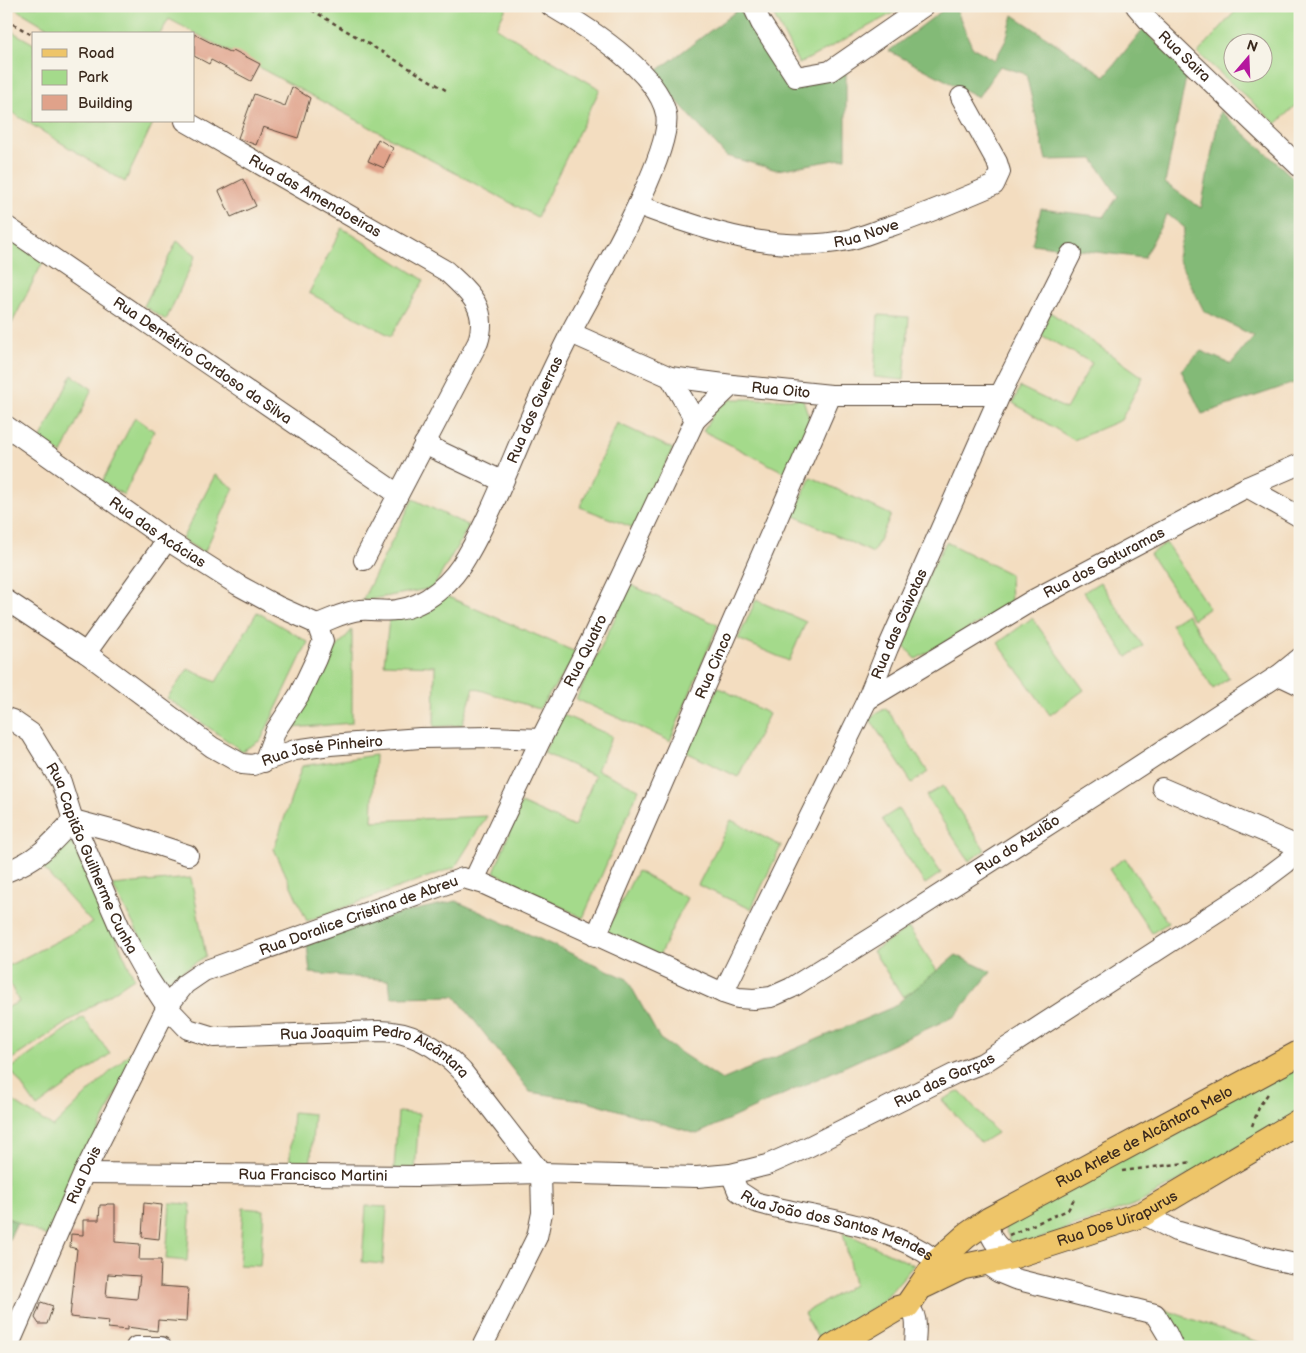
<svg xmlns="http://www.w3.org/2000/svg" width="1306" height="1353" viewBox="0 0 1306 1353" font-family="'Balsamiq Sans',sans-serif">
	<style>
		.green { fill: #a4da8b; stroke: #708254; fill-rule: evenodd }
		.forest { fill: #83ba77; stroke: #5f724a }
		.building { fill: #e0a28a; fill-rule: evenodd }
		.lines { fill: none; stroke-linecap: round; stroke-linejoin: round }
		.minor-casing { stroke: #574536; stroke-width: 22 }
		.major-casing { stroke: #574536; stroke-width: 27 }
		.path { stroke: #574536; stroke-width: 2.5; stroke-dasharray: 4 4; stroke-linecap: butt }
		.minor { stroke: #fff; stroke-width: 20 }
		.major { stroke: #eec569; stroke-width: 25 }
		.labels { text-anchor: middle; stroke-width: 4; stroke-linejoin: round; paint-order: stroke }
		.street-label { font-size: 15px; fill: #3b2a1e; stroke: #f7f3e8 }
	</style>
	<rect width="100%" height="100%" fill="#f7f3e8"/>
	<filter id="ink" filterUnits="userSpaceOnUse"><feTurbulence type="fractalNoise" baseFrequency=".02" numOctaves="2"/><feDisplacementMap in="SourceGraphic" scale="10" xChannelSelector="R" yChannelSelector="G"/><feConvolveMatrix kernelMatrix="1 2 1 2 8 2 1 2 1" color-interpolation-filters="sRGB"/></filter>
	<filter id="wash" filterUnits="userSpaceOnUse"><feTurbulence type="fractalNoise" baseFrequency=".0096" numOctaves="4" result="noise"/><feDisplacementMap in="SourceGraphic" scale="20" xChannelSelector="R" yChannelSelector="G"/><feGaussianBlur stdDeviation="1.12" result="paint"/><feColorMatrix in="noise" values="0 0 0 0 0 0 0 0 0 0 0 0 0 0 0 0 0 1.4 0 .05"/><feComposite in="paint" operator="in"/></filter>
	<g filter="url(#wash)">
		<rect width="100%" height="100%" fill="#f3ddc0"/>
		<!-- green -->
		<g class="green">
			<polygon points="11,6 507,6 496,28 600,89 537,217 169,19 160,34 58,34"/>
			<polygon points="769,6 888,6 895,12 799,64"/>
			<path d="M1240 6H1300V101L1276 124 1198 53ZM1234 42H1264V72H1234Z"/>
			<polygon points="6,28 34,44 34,121 154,121 125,182 6,109"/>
			<polygon points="342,228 424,280 391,336 309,293"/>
			<polygon points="6,237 43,262 11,325 6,322"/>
			<polygon points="177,241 196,255 166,320 144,306"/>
			<polygon points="1050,312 1143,377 1121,420 1074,440 1013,403 1020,387 1066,409 1092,363 1041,335"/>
			<polygon points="878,315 909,317 904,380 874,377"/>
			<polygon points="72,375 92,389 62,454 40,440"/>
			<polygon points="732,399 803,399 810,421 786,473 703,431 717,408"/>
			<polygon points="135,417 154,431 124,495 102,482"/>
			<polygon points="617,423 673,449 634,528 580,507"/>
			<polygon points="215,475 234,488 204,553 182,539"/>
			<polygon points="811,477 891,515 873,553 793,515"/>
			<polygon points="413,499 469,526 433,588 362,601"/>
			<polygon points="946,542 1010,574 1011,604 916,659 895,637"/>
			<polygon points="1166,543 1209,608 1193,619 1150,554"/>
			<polygon points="1100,582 1143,646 1127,657 1084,592"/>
			<polygon points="631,585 718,625 670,741 576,699"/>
			<polygon points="446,596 578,653 539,709 474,688 462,725 434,727 435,666 384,664 389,619"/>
			<polygon points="756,600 806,622 789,661 738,639"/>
			<polygon points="257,612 308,642 261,740 242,751 167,698 188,669 216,682"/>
			<polygon points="1187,614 1229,678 1213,689 1171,624"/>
			<polygon points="1032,618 1084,690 1050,715 998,643"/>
			<polygon points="352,630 352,723 291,728 323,663"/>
			<polygon points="718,687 769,714 738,777 686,752"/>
			<polygon points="886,708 928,772 912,783 869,718"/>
			<polygon points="561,714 612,736 597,770 639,789 583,918 494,872 521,803 574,827 595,776 544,753"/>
			<polygon points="375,755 372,821 487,816 455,867 307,921 274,849 302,766"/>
			<polygon points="943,786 985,850 969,861 926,796"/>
			<polygon points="898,809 941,873 925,884 882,819"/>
			<polygon points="731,820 781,846 751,909 698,885"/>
			<polygon points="70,835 134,978 6,1063 6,1008 19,1002 6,976 6,967 92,923 40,865"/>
			<polygon points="1125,858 1168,923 1152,933 1109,869"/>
			<polygon points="637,871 687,898 657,960 604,936"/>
			<polygon points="191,878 206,956 165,982 112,885"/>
			<polygon points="909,928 939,974 903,997 873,951"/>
			<polygon points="83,1017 110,1054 37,1107 10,1069"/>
			<polygon points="140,1043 48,1237 6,1217 6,1099 8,1098 53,1127"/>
			<polygon points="1300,1060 1300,1112 1139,1203 1014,1248 1001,1221"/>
			<polygon points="960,1091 997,1133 981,1143 942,1100"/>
			<polygon points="293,1112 314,1114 310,1171 289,1169"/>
			<polygon points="398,1112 419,1114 415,1171 394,1169"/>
			<polygon points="170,1203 191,1204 187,1261 166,1259"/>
			<polygon points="366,1206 387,1207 383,1264 362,1262"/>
			<polygon points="243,1208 264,1210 260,1266 239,1265"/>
			<polygon points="843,1232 914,1265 881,1303 819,1340 804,1313 854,1285"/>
			<polygon points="1165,1310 1273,1347 1182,1347"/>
		</g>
		<!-- forest -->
		<g class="forest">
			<polygon points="948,6 955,6 972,47 995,60 1006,40 1013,15 1105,76 1143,29 1187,73 1165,183 1201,208 1220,111 1300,184 1300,381 1202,414 1181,370 1201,351 1231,364 1254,336 1204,311 1177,257 1185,228 1167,214 1144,258 1032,244 1041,209 1104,217 1118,196 1093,159 1046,160 1026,74 1000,66 978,97 889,51"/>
			<polygon points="739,9 791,87 846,73 846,158 777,170 726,156 653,74"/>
			<polygon points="456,901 627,979 660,1039 722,1080 893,1007 956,955 991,972 955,1016 697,1134 588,1101 530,1092 455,996 391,997 389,980 310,973 307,945 385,917"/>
			<polygon points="6,1218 17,1222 6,1246"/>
		</g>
		<g id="blocks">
			<!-- building -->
			<g class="building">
				<polygon points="194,34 231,53 233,50 260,64 251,81 211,60 209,64 194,56"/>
				<polygon points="292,87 310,98 298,138 263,127 256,145 238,138 254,94 285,106"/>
				<polygon points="378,139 393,148 384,168 368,161"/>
				<polygon points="243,179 256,206 231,217 219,191"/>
				<polygon points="144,1203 162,1205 159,1239 142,1237"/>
				<path d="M107 1204H115V1242L140 1244 139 1260H161L160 1286 188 1288 186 1322 158 1320 157 1331 127 1327V1330L108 1328 109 1321 70 1317 77 1249 70 1247 71 1234 83 1235V1220H99L100 1205H106ZM108 1274 140 1276 137 1299 106 1296Z"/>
				<polygon points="41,1302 53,1306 47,1324 39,1324 35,1318"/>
			</g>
		</g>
	</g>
	<g filter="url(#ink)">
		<use href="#blocks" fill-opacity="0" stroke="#574536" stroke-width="1"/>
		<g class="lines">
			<!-- minor casing -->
			<g class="minor-casing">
				<g id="minor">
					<polyline points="753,6 761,23 796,77 830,71 924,6"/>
					<path id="s1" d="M1136 6 1154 27 1300 167"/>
					<path id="s2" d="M185 121 446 271C469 292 489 308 478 342L364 560"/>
					<path id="s3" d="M638 205C704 230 776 255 848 240 862 237 875 231 888 227 924 215 959 200 994 185L1000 172 997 162 961 97"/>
					<path id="s4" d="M6 226 398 494"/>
					<path id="s5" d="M571 333 670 377 732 385 831 395H1000"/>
					<polyline points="695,420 732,385"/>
					<path id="s6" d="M6 426 167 540 238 585 277 606 317 624"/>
					<polyline points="424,444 502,481"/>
					<polyline points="1247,487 1300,517"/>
					<path id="s7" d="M6 600 86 653 212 747 242 764 253 765 295 750 330 745 420 738 492 737 541 739"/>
					<path id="s8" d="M317 624C330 620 346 611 360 610 372 609 385 612 397 610 412 608 427 600 438 591 449 582 460 569 467 556 495 508 515 450 539 399 549 376 560 354 571 332 592 291 674 153 666 114 658 72 587 27 551 6"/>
					<polyline points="86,653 167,540"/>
					<polyline points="1279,675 1300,685"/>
					<path id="s9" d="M867 700 1033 600 1247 487 1300 464"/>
					<path id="s10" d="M6 718 12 720 31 733 61 782 73 820 120 928 148 978 167 1007 188 1029 214 1037 379 1031C412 1031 440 1048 462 1071L541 1173"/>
					<polyline points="264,762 276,730 299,695 316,659 323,641 317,624"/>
					<polyline points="1162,788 1300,847"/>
					<path d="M6 872C39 859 50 845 73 820L122 833 188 855"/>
					<path id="s11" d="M474 880 541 739 590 642 695 420 670 377"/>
					<path id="s12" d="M596 936 831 395"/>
					<path id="s13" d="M723 993 867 700 888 648 1000 395 1071 254"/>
					<path id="s14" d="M84 1173 418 1176 541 1173 697 1177 731 1174 767 1165 810 1146 954 1074 983 1063 1246 893 1286 863 1300 850"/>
					<path id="s15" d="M731 1174 738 1191 755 1202C817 1220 882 1221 936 1260 940 1263 943 1268 947 1271"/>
					<polyline points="1143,1214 1176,1231 1272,1259 1300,1265"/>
					<path d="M989 1220C988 1238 996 1245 1010 1257"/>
					<polyline points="985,1263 998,1272 1015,1279 1155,1314 1167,1334 1173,1347"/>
					<path d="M907 1306C920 1315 915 1332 915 1347"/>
					<path id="s16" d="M8 1347 84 1173 167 1007 185 984 204 971 463 878 484 884 723 993 738 998 754 999 771 997 791 988 883 931 1107 787 1279 675 1300 658"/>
					<polyline points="136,1347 161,1347"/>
					<polyline points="482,1347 537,1237 542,1213 541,1173"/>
				</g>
			</g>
			<!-- major casing -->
			<g class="major-casing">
				<g id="major">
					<path id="s17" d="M925 1285 962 1267 1010 1257 1143 1214 1300 1121"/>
					<path id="s18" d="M832 1347 896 1309 907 1306 938 1261 966 1236 989 1220 1300 1053"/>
				</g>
			</g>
			<!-- path -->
			<g class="path">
				<polyline points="305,6 449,92"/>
				<polyline points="6,20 34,36"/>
				<polyline points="1252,1126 1260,1105 1270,1091"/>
				<polyline points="1122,1171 1193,1162"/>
				<polyline points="1009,1235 1068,1210 1075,1197"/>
			</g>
			<!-- minor -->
			<use href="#minor" class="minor"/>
			<!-- major -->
			<use href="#major" class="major"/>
		</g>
	</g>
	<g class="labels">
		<!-- street labels -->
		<g class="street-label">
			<text dy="5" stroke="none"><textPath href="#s1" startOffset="70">Rua Saira</textPath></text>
			<text dy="5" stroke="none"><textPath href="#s2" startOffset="150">Rua das Amendoeiras</textPath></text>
			<text dy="5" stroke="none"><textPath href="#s3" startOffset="235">Rua Nove</textPath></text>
			<text dy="5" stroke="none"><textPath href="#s4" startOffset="238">Rua Demétrio Cardoso da Silva</textPath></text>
			<text dy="5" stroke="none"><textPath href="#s5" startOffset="220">Rua Oito</textPath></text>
			<text dy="5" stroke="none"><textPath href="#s8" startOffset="335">Rua dos Guerras</textPath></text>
			<text dy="5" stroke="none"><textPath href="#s6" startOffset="185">Rua das Acácias</textPath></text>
			<text dy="5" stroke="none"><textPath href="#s9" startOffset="274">Rua dos Gaturamas</textPath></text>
			<text dy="5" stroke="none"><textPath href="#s13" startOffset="409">Rua das Gaivotas</textPath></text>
			<text dy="5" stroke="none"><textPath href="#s11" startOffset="255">Rua Quatro</textPath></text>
			<text dy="5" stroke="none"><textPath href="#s12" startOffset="295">Rua Cinco</textPath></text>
			<text dy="5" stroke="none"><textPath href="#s7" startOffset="370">Rua José Pinheiro</textPath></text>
			<text dy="5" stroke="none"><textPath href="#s16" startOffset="1326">Rua do Azulão</textPath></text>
			<text dy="5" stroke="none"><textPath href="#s10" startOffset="169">Rua Capitão Guilherme Cunha</textPath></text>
			<text dy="5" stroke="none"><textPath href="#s16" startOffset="592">Rua Doralice Cristina de Abreu</textPath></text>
			<text dy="5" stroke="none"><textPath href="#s10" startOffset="560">Rua Joaquim Pedro Alcântara</textPath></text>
			<text dy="5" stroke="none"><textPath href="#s14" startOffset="881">Rua das Garças</textPath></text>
			<text dy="5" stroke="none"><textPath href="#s18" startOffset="382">Rua Arlete de Alcântara Melo</textPath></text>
			<text dy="5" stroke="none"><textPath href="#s16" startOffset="188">Rua Dois</textPath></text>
			<text dy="5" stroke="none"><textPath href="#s14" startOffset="229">Rua Francisco Martini</textPath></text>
			<text dy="5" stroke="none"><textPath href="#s17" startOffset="204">Rua Dos Uirapurus</textPath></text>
			<text dy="5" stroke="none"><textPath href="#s15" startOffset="124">Rua João dos Santos Mendes</textPath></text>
		</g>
	</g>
	<!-- margin -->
	<rect width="1306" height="1353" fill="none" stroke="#f7f3e8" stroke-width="25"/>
	<!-- legend -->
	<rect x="32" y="32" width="162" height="90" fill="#f7f3e8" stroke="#aca397"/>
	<rect x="42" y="49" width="25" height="8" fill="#eec569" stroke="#aca397"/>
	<text x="78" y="58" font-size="15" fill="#3b2a1e">Road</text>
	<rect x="42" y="70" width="25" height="15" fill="#a4da8b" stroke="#aca397"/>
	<text x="78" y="82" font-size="15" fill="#3b2a1e">Park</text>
	<rect x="42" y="95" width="25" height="15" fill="#e0a28a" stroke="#aca397"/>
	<text x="78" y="108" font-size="15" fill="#3b2a1e">Building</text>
	<!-- north arrow -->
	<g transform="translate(1248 58) rotate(19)"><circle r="24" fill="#f7f3e8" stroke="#aca397"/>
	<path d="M0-4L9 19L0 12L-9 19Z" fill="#b5179e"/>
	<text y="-8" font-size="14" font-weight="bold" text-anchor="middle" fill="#3b2a1e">N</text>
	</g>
</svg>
